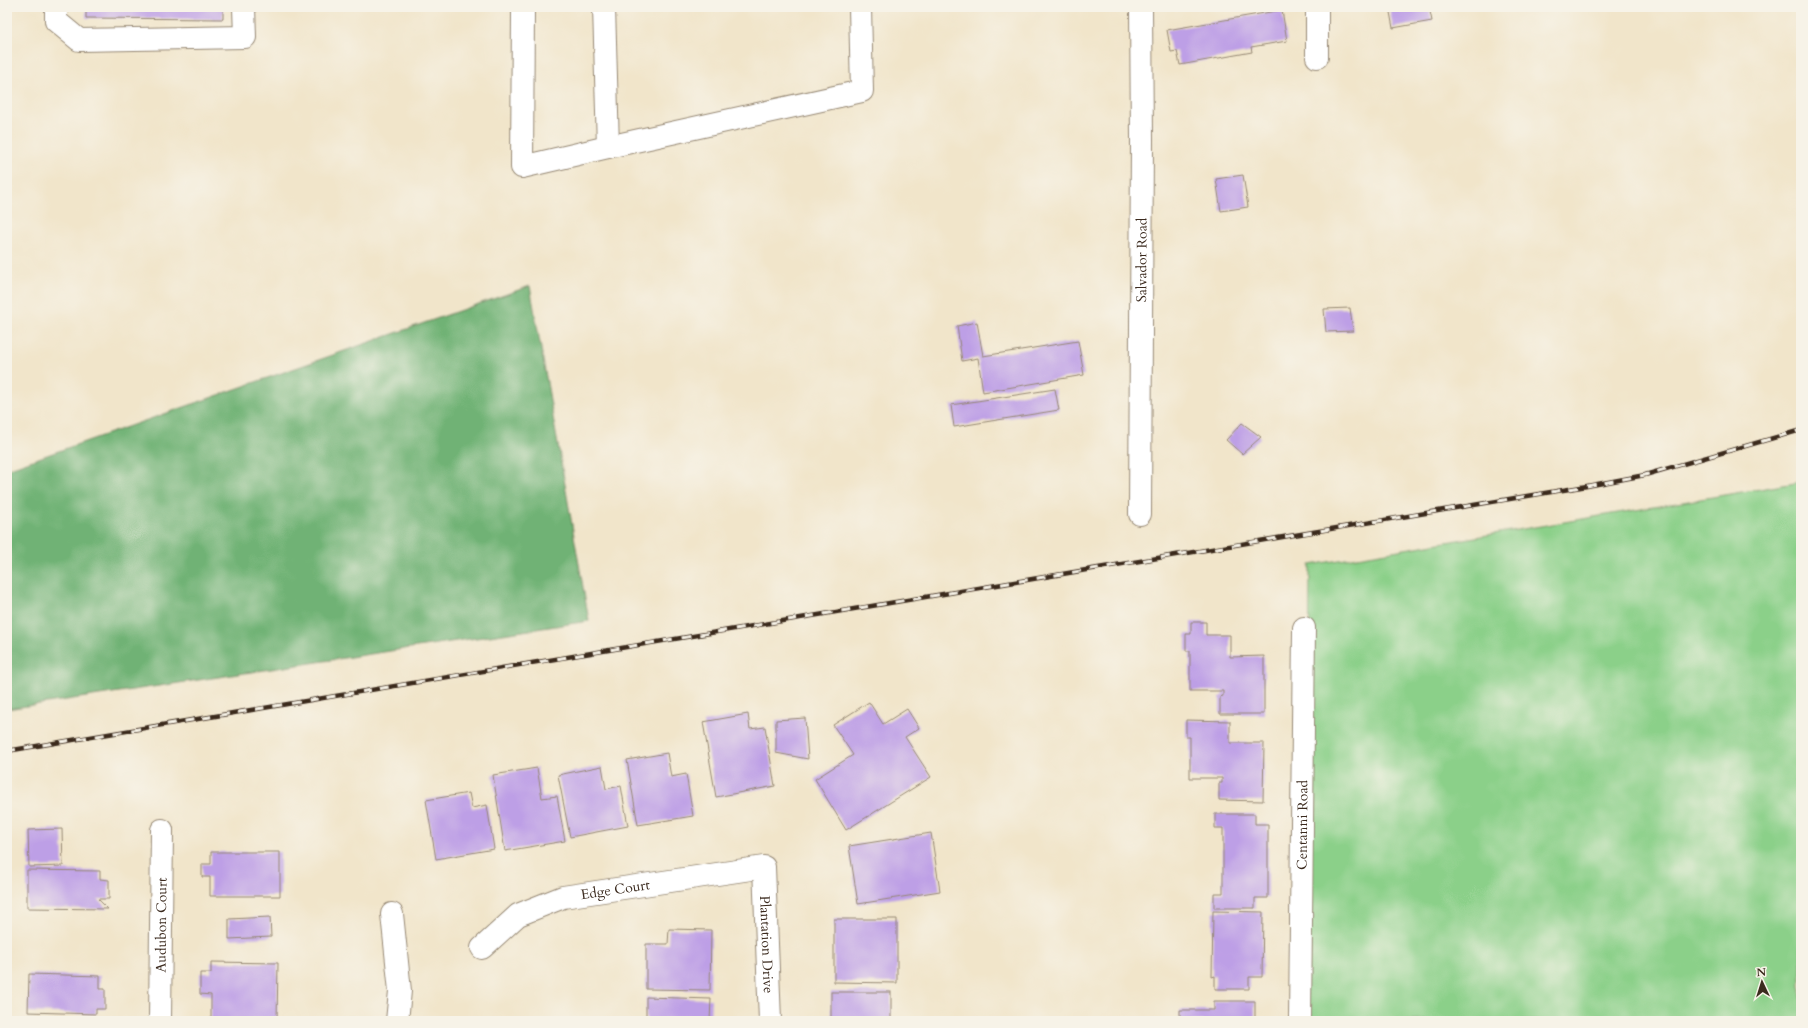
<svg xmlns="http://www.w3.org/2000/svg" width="1808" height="1028" viewBox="0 0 1808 1028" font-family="Cardo,serif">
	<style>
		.green { fill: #8bd089; stroke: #637d54 }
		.forest { fill: #70b275; stroke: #566e4a }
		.building { fill: #bd9fe6 }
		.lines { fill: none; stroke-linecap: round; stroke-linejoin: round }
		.minor-casing { stroke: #968874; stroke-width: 24 }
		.minor { stroke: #fff; stroke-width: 22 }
		.rail-casing { stroke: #3b2a1e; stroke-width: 4.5 }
		.rail { stroke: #f7f3e8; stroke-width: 3; stroke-dasharray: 9; stroke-linecap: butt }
		.labels { text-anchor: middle; stroke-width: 3.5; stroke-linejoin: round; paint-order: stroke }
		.street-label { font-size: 14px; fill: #3b2a1e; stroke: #f7f3e8 }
	</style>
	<rect width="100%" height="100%" fill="#f7f3e8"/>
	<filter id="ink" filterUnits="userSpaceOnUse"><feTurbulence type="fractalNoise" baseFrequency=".025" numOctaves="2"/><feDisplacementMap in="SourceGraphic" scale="8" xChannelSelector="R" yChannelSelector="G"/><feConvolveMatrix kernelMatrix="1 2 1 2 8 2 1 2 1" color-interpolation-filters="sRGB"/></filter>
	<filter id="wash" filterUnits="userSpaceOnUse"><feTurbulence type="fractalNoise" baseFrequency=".012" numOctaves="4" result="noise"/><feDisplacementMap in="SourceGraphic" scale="16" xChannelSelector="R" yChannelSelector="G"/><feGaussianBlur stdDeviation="0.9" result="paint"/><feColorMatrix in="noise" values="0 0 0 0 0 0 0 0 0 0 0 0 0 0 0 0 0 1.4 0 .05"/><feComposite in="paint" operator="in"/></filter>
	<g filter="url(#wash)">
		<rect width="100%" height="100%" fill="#f1e5ca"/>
		<!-- green -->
		<polygon class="green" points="1801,482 1801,1021 1306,1021 1310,565"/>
		<!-- forest -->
		<polygon class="forest" points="530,286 589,621 7,709 7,469"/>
		<g id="blocks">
			<!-- building -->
			<g class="building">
				<polygon points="86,7 223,7 223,19 86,18"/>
				<polygon points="976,7 1001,7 1001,8 977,11"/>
				<polygon points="1389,7 1429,7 1432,21 1393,28"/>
				<polygon points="1282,10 1287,41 1251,47 1252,52 1180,65 1177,51 1171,52 1167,30"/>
				<polygon points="1243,175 1248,207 1221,211 1216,179"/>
				<polygon points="1350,308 1353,331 1326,332 1324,309"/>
				<polygon points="977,322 983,356 1078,341 1084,375 983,392 978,358 962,361 957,326"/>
				<polygon points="1055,389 1059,410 954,427 951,405"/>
				<polygon points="1242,423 1261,437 1242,454 1226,440"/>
				<polygon points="1191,622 1206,622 1206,635 1230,635 1230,657 1264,656 1264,714 1220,714 1220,697 1223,696 1223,691 1190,691 1190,651 1186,651 1186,634 1191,634"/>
				<polygon points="869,702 883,724 907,709 919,728 905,737 931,777 846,830 815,779 853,755 833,725"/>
				<polygon points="748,714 750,729 765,727 775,786 716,797 703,722"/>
				<polygon points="805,718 808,759 776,753 776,720"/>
				<polygon points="1186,720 1230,721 1230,743 1264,743 1263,801 1219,800 1219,783 1222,783 1222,778 1190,778 1190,737 1186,737"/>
				<polygon points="667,753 671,777 686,774 693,816 638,825 627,760"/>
				<polygon points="602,766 606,789 621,786 628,826 570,837 558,775"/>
				<polygon points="537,768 542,798 557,796 565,841 505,851 493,775"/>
				<polygon points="469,793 472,808 487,805 494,849 436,859 426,800"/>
				<polygon points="1215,814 1255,814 1255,824 1268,824 1268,898 1255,898 1255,908 1214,908 1214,893 1223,893 1223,828 1215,828"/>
				<polygon points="62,829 63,866 29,867 28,830"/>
				<polygon points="931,833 940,891 858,904 849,846"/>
				<polygon points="211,852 280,852 280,896 210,896 210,877 202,877 202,864 211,864"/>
				<polygon points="27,870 100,871 100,879 109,880 109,899 98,899 108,909 27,908"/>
				<polygon points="1213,911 1263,912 1262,977 1249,977 1249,989 1215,989 1215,976 1212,977"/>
				<polygon points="270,917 271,937 229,939 229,919"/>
				<polygon points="834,919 897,919 897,983 834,982"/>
				<polygon points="669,929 711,930 710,990 646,989 646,944 668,944"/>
				<polygon points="211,962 278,963 277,1021 211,1021 211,995 200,994 200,973 211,973"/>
				<polygon points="29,974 100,976 100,989 105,989 105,1009 96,1009 96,1014 28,1012"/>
				<rect x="831" y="992" width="60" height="29"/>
				<polygon points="646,997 711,999 710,1021 646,1021"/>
				<polygon points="1214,1001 1255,1001 1255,1021 1180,1021 1180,1010 1214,1010"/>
			</g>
		</g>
	</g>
	<g filter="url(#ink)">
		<use href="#blocks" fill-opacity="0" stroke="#968874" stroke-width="1"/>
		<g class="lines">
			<!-- minor casing -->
			<g class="minor-casing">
				<g id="minor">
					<polyline points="56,7 56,21 79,40 245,37 244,7"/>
					<polyline points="523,7 522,167 608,147"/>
					<polyline points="604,7 608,147 862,91 860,7"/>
					<polyline points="1317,57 1317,7"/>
					<path id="s1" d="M1140 514 1142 140 1141 7"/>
					<polyline points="392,914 400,991 397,1021"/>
					<path id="s2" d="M482 948 518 915 563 897 764 867 770 1021"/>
					<path id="s3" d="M160 1021 162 830"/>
					<path id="s4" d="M1300 1021 1304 628"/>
				</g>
			</g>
			<!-- minor -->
			<use href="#minor" class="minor"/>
			<!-- rail casing -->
			<g class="rail-casing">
				<polyline id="rail" points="7,751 1587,486 1645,475 1801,430"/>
			</g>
			<!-- rail -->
			<use href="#rail" class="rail"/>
		</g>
	</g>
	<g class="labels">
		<!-- street labels -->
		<g class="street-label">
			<text dy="5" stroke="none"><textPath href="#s1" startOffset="254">Salvador Road</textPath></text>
			<text dy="5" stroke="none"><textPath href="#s4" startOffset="196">Centanni Road</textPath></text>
			<text dy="5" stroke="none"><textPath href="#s2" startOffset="150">Edge Court</textPath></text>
			<text dy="5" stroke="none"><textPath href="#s3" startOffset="96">Audubon Court</textPath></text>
			<text dy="5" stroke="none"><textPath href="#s2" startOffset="378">Plantation Drive</textPath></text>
		</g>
	</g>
	<!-- margin -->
	<rect width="1808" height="1028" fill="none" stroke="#f7f3e8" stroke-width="24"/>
	<!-- north arrow -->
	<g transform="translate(1762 982) rotate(356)" stroke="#f7f3e8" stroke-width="3" paint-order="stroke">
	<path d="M0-3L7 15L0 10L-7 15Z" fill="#3b2a1e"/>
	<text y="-6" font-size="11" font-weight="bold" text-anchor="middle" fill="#3b2a1e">N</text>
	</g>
</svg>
